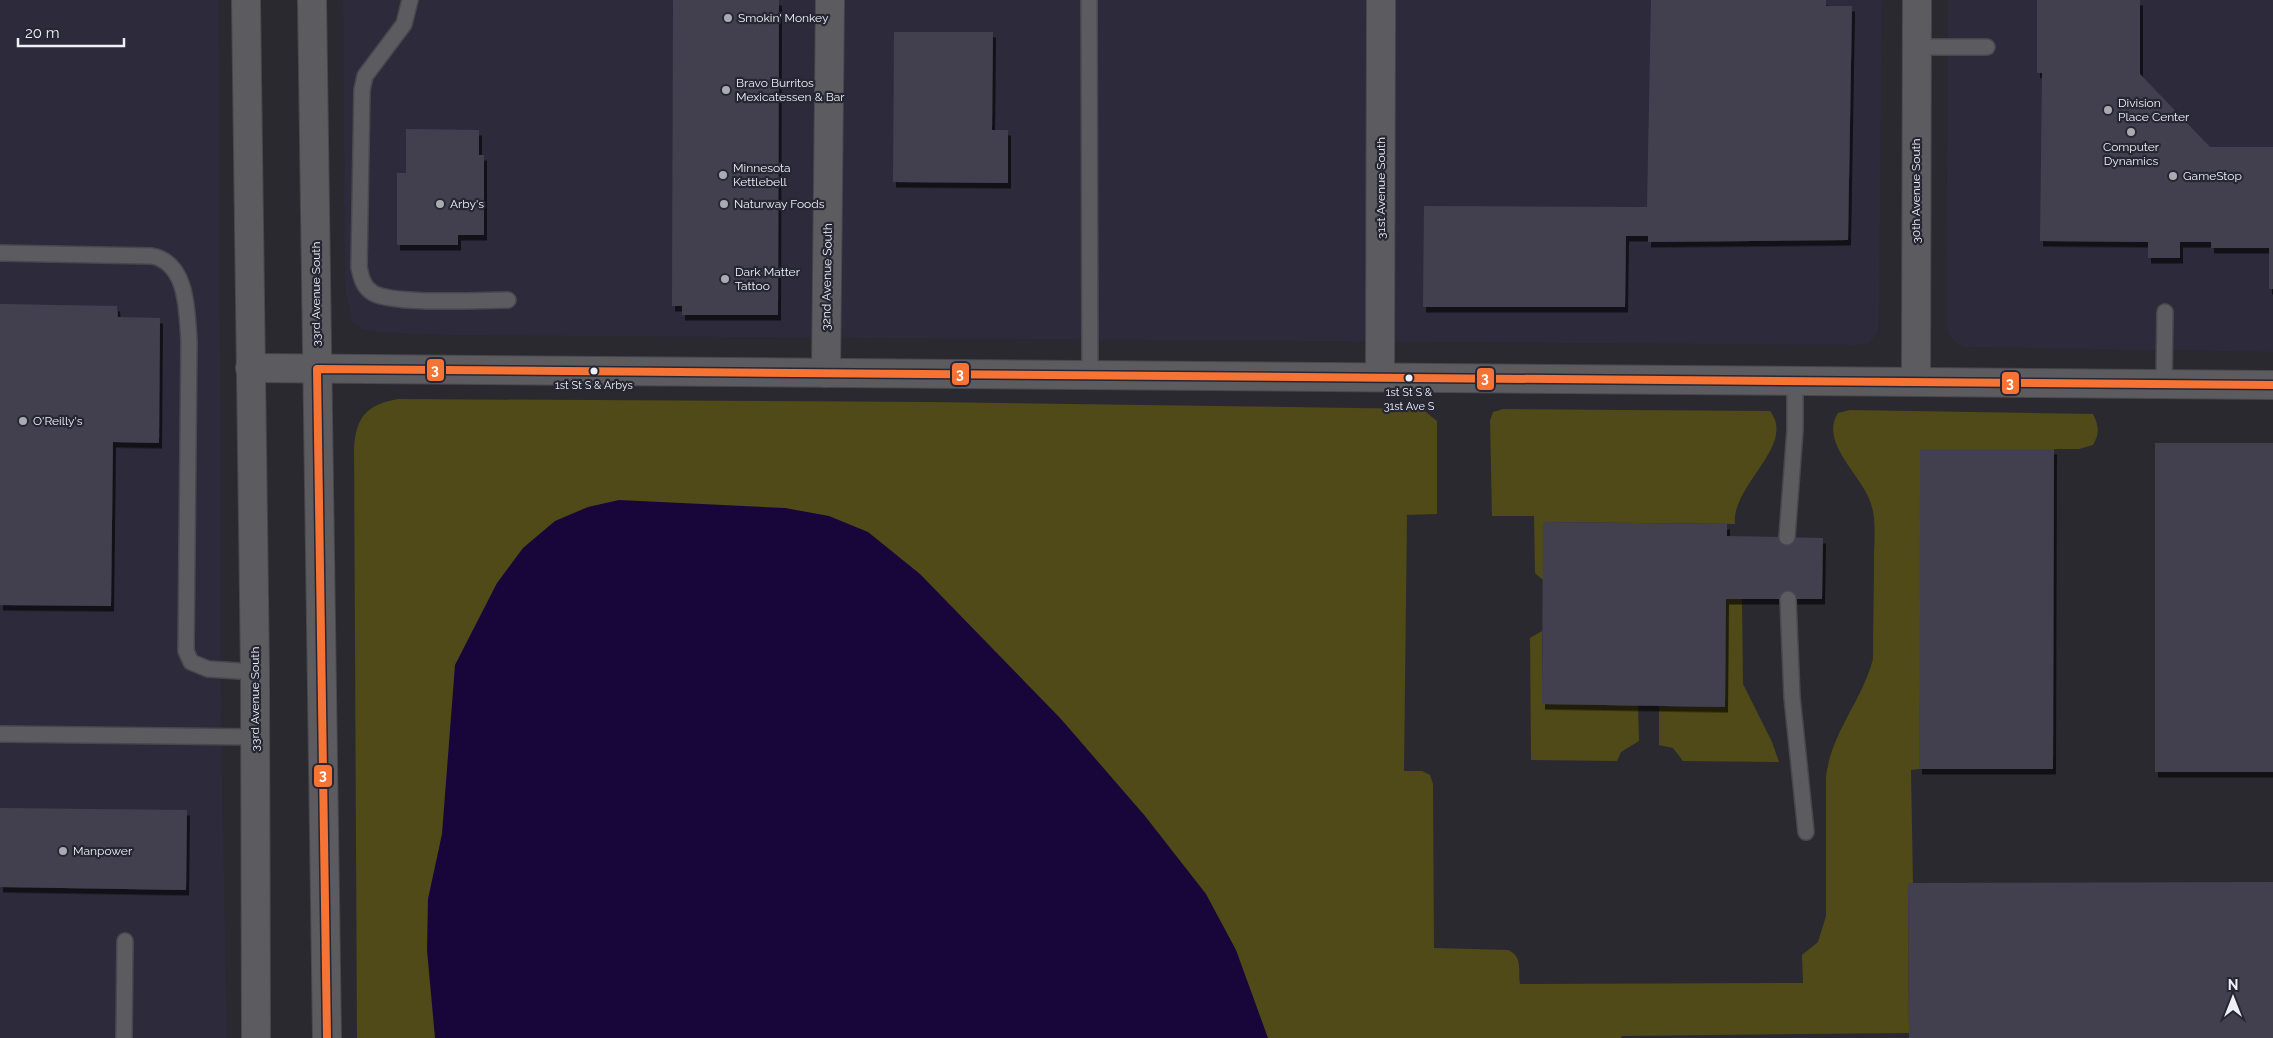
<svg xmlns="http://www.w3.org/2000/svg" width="2273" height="1038" viewBox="0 0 2273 1038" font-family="Raleway,sans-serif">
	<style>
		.built { fill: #2c2a3b }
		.green { fill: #4f4a17 }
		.water { fill: #18063b }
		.building { fill: #43404f; filter: url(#shadow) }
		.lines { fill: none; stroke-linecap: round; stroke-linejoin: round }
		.lane-casing { stroke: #47474d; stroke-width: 18 }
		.street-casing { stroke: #47474d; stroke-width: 30 }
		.secondary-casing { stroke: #47474d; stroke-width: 30 }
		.lane { stroke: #5b5b60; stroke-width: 15 }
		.street { stroke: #5b5b60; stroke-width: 28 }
		.secondary { stroke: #5b5b60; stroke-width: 28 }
		.bus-1-casing { stroke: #272633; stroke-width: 11 }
		.bus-1 { stroke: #f57335; stroke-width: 8 }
		.poi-dot { fill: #aaaab2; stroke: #272633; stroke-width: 2 }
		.bus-dot { fill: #efeff8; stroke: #272633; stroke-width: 2 }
		.labels { text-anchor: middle; stroke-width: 4.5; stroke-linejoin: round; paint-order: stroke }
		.bus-label { font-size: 11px; fill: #efeff8; stroke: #272633 }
		.poi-label { font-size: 12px; fill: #efeff8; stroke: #272633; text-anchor: start }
		.street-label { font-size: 12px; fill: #efeff8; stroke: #272633 }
		.line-badge { stroke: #272633; stroke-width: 2 }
		.badge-label { font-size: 14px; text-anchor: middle; font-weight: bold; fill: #fff }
	</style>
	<defs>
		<filter id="shadow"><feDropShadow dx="3" dy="5.5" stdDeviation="0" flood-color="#0009"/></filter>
	</defs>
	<rect width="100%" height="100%" fill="#2a2930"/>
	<!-- built -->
	<g class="built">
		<polygon points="0,0 219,0 221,716 227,1038 0,1038"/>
		<polygon points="343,0 1882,0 1879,324 1876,335 1869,343 1857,345 443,335 377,332 362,329 352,321 345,290"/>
		<polygon points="1948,0 2273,0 2273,352 1966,347 1956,343 1949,335 1946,324"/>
	</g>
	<!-- green -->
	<g class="green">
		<path d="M398 399 932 402 1422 409 1437 421V514L1407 515 1404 771H1422L1430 775 1433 784 1434 948 1508 950C1523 956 1518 971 1520 984L1803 983 1802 955 1818 942 1826 916V777C1831 733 1862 701 1873 659 1873 625 1874 592 1874 559 1874 541 1877 518 1870 501 1861 475 1819 442 1838 413L1850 410 2093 414C2099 426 2100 433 2093 445L2079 449H1920L1922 529 1919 769 1911 770 1913 883 1908 884 1909 1033 1622 1036 1621 1038H357L354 449C356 417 366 405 398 399Z"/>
		<path d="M1503 409 1770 411C1797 445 1731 485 1735 524L1544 522 1543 580 1535 573 1534 516H1492L1490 421 1493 412Z"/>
		<polygon points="1726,599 1742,599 1743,684 1772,742 1779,762 1683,761 1673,748 1659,745 1659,705 1725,706"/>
		<polygon points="1542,631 1542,704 1638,705 1639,741 1621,752 1617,761 1531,760 1530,638"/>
	</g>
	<!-- water -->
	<polygon class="water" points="619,500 785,508 829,516 868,532 920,574 1061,719 1145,816 1206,894 1236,950 1268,1038 435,1038 427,950 428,899 442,834 455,665 497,583 523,548 555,521 588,507"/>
	<!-- building -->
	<g class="building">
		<polygon points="673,0 779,0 778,315 682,315 682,306 672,306"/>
		<polygon points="1651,0 1826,0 1826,6 1852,6 1848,240 1648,242 1648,236 1626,236 1625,307 1423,307 1424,206 1647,207"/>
		<polygon points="2037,0 2140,0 2140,74 2210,147 2273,147 2273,289 2269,289 2269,248 2211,248 2211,242 2180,242 2180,258 2148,258 2148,242 2040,241 2042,73 2037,73"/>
		<polygon points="894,32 993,32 992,130 1008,130 1008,183 893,182"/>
		<polygon points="406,129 479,130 479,155 484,155 484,235 458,235 458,245 397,245 397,173 406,173"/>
		<polygon points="0,304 117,306 118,317 160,318 159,443 113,442 111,606 0,605"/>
		<rect x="2155" y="443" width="118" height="329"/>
		<polygon points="1920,449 2054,449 2053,769 1919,769"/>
		<polygon points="1543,522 1727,524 1727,536 1823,538 1822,599 1726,599 1725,707 1542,704"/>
		<polygon points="0,808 187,810 186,890 0,887"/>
		<polygon points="2273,882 2273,1038 1909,1038 1908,883"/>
	</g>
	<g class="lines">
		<!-- lane casing -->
		<g class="lane-casing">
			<g id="lane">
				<path d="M410 0 404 24 365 76 362 90 359 267C361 277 363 287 373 293 394 305 480 300 508 300"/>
				<polyline points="1089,0 1090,375"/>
				<polyline points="1916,47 1987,47"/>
				<path d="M0 253 152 256C188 263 187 312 189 342L186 651 191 662 208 669 255 672"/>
				<polyline points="2164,384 2165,312"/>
				<polyline points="1787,537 1795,430 1795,380"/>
				<polyline points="1788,599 1792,697 1806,832"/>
				<polyline points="0,734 255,737"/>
				<polyline points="124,1038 125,941"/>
			</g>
		</g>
		<!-- street casing -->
		<g class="street-casing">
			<g id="street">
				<polyline points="250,368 2273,385"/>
				<polyline points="826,373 830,0"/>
				<polyline points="1380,377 1381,0"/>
				<polyline points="1916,381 1917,0"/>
			</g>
		</g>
		<!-- secondary casing -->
		<g class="secondary-casing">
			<g id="secondary">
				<polyline points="246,0 255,672 256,1038"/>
				<polyline points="312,0 327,1038"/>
			</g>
		</g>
		<!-- lane -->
		<use href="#lane" class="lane"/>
		<!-- street -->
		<use href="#street" class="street"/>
		<!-- secondary -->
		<use href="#secondary" class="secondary"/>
		<!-- bus-1 casing -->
		<g class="bus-1-casing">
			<polyline id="bus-1" points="327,1038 317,369 2273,385"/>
		</g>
		<!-- bus-1 -->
		<use href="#bus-1" class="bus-1"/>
	</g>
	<!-- markers -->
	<g class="poi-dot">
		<circle cx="728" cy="18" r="5"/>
		<circle cx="726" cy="90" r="5"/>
		<circle cx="2108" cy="110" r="5"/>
		<circle cx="2131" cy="132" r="5"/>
		<circle cx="723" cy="175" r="5"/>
		<circle cx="2173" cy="176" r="5"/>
		<circle cx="440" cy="204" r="5"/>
		<circle cx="724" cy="204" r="5"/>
		<circle cx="725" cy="279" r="5"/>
		<circle cx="23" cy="421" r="5"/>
		<circle cx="63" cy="851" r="5"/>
	</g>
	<g class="bus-dot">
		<circle cx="594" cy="371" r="4.5"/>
		<circle cx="1409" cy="378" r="4.5"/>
	</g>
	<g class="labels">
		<!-- bus labels -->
		<g class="bus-label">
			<text x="594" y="389">1st St S &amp; Arbys</text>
			<text x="1409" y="396">1st St S &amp;<tspan x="1409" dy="14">31st Ave S</tspan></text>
		</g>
		<!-- poi labels -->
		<g class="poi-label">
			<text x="738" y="22">Smokin' Monkey</text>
			<text x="736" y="87">Bravo Burritos<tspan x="736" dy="14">Mexicatessen &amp; Bar</tspan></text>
			<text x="2118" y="107">Division<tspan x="2118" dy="14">Place Center</tspan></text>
			<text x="2131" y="151" text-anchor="middle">Computer<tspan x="2131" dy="14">Dynamics</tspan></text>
			<text x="733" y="172">Minnesota<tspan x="733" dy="14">Kettlebell</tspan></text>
			<text x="2183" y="180">GameStop</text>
			<text x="450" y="208">Arby's</text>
			<text x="734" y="208">Naturway Foods</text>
			<text x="735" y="276">Dark Matter<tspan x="735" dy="14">Tattoo</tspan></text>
			<text x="33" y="425">O'Reilly's</text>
			<text x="73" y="855">Manpower</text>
		</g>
		<!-- street labels -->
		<g class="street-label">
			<text transform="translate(1381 188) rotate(-90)" y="4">31st Avenue South</text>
			<text transform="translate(1916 191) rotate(-90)" y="4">30th Avenue South</text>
			<text transform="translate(827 277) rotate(-89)" y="4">32nd Avenue South</text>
			<text transform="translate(316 294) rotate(-90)" y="4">33rd Avenue South</text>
			<text transform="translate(255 699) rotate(-90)" y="4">33rd Avenue South</text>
		</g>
	</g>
	<g class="line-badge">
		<rect x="426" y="358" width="19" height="24" rx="5" fill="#f57335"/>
		<rect x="951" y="362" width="19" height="24" rx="5" fill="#f57335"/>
		<rect x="1476" y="367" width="19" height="24" rx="5" fill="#f57335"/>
		<rect x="2001" y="371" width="19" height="24" rx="5" fill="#f57335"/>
		<rect x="313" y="764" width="20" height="24" rx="5" fill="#f57335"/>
	</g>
	<g class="badge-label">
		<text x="435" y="375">3</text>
		<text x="960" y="379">3</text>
		<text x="1485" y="383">3</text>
		<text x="2010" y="388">3</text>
		<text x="323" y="780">3</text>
	</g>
	<!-- north arrow -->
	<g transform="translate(2233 998)" stroke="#272633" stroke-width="4" paint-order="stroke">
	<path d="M0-4L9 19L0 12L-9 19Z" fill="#efeff8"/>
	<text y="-8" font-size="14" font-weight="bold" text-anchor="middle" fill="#efeff8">N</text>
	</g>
	<!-- scale -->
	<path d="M18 38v8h106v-8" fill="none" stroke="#efeff8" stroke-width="2.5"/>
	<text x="25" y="38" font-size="15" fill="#efeff8" stroke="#272633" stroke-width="4" paint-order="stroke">20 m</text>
</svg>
